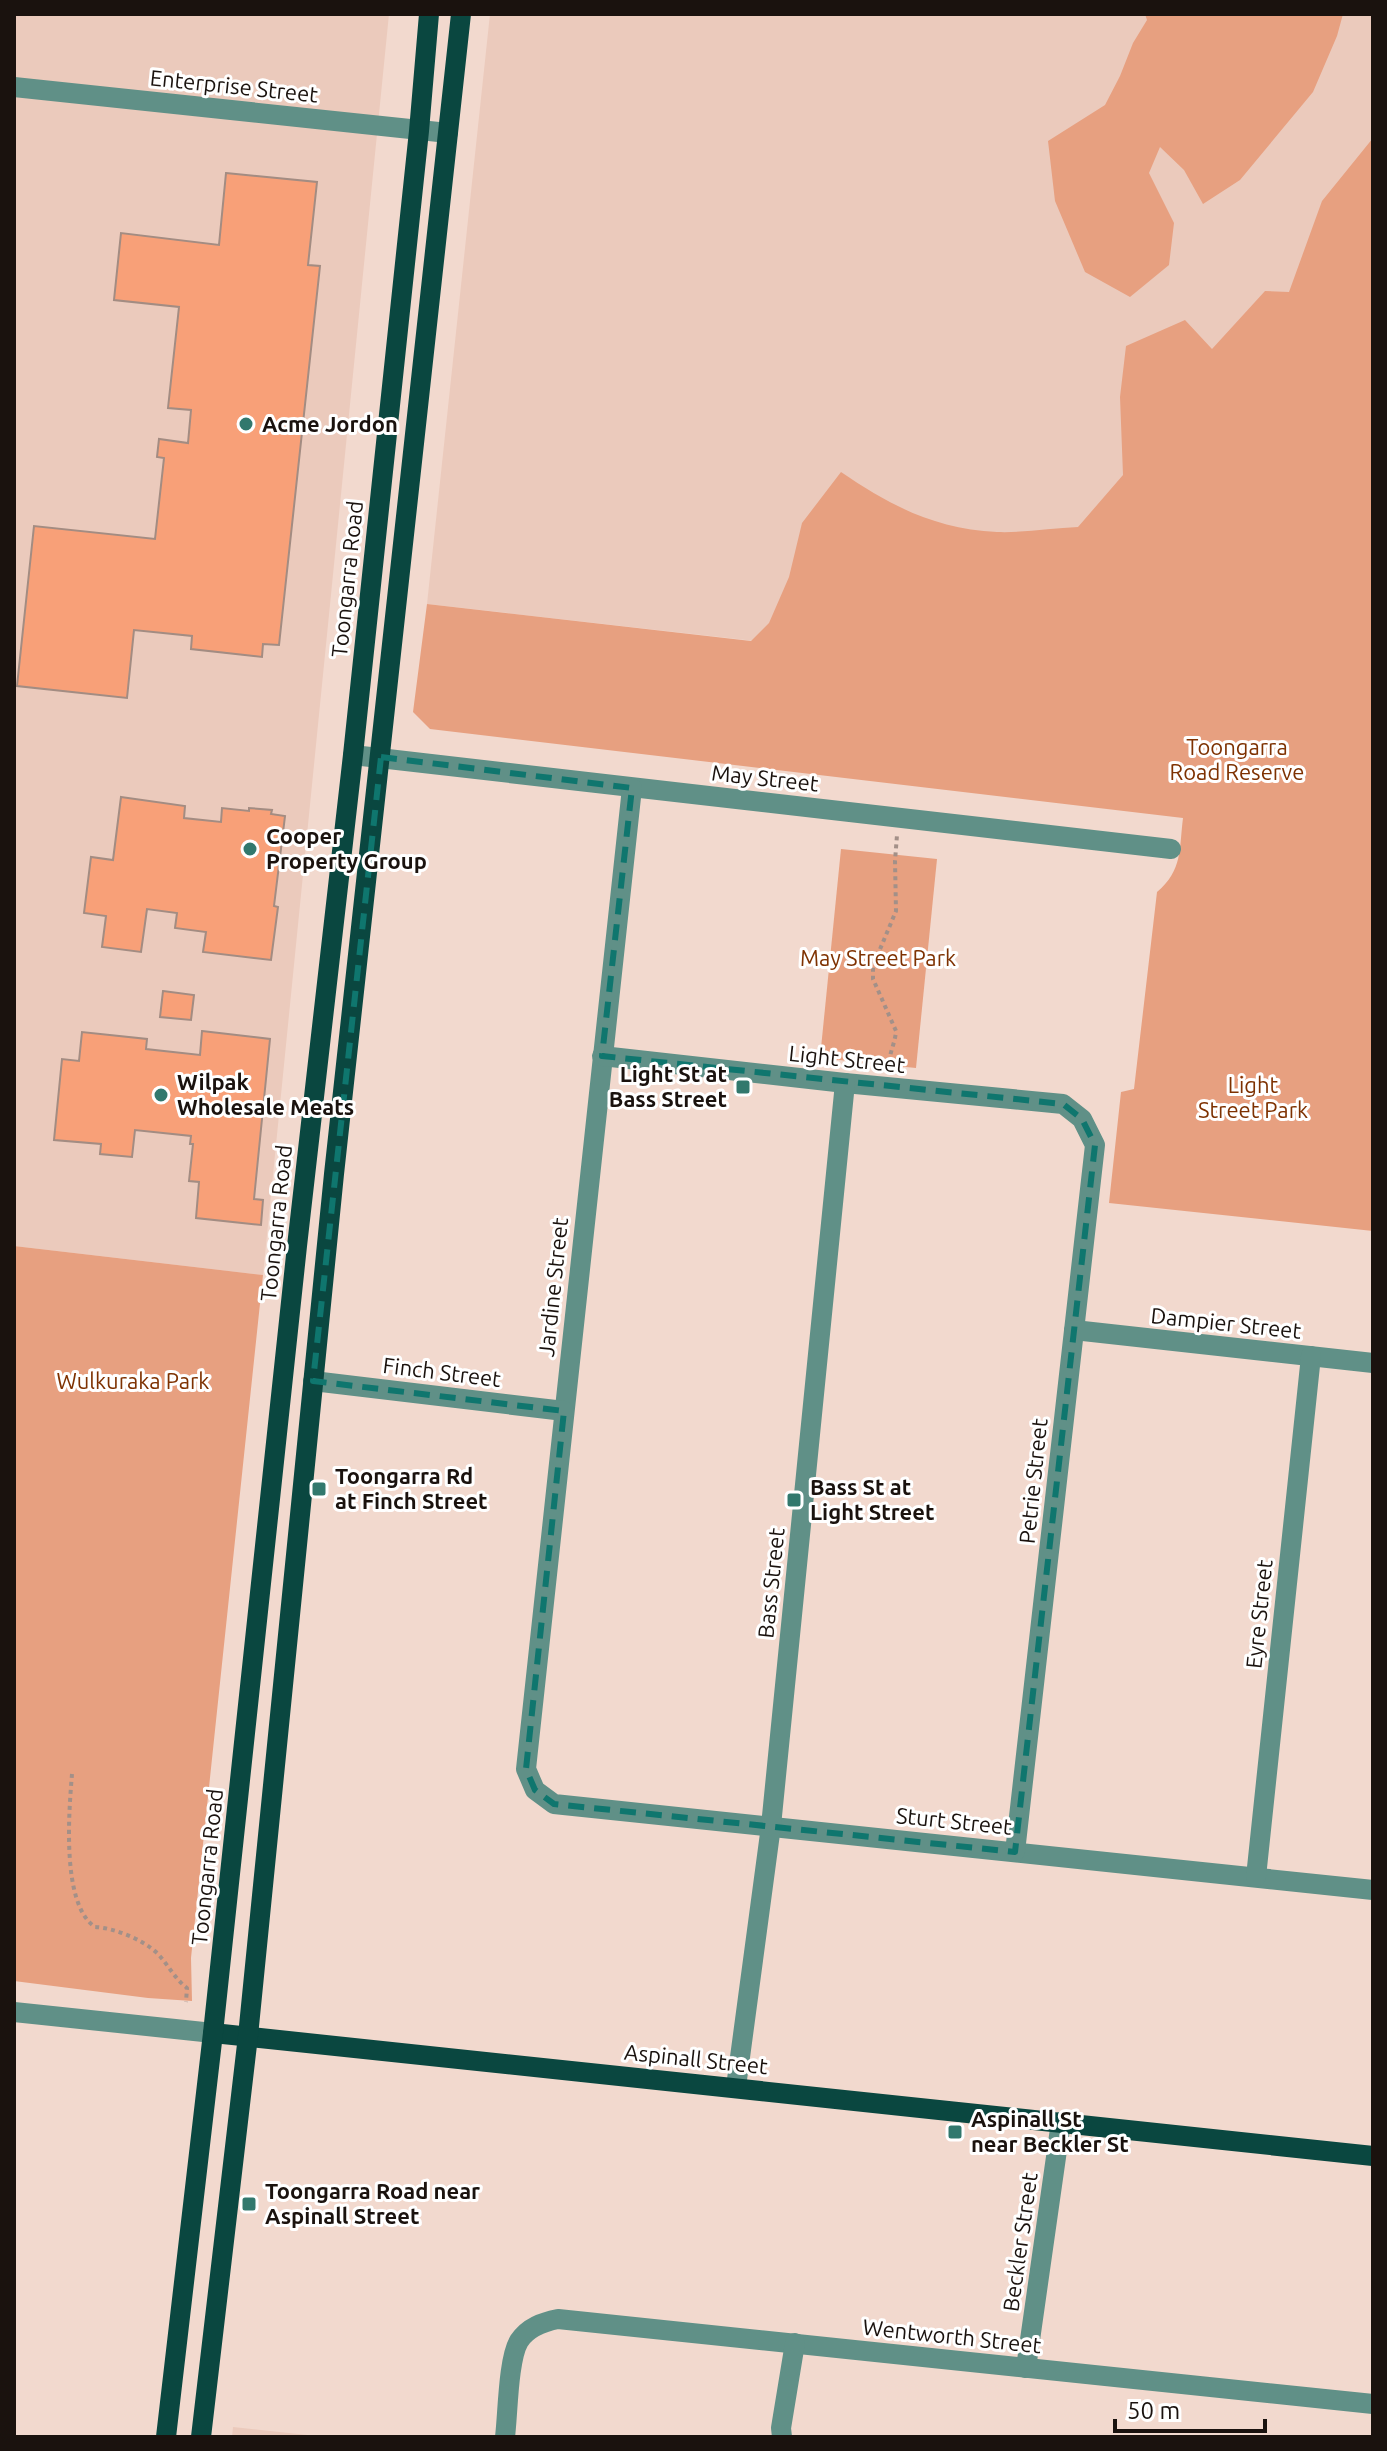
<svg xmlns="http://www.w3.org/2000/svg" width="1387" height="2451" viewBox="0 0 1387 2451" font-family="Ubuntu,sans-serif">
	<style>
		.built { fill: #ebcabc }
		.green { fill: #e7a080 }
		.building { fill: #f8a078; stroke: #a38c82; stroke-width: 2 }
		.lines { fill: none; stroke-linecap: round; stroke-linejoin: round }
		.path { stroke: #a39088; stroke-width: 4; stroke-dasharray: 4 4; stroke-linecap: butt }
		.minor { stroke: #609087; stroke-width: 20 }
		.major { stroke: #0a4740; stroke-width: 20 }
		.marked { fill: none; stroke: #0f766e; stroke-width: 6; stroke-dasharray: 16 10; stroke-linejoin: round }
		.poi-dot { fill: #32786d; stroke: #fff; stroke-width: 3 }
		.labels { text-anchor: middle; stroke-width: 6; stroke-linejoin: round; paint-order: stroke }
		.street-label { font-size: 22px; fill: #1a120e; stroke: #fff }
		.poi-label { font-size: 22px; font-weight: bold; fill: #1a120e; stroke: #fff; text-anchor: start }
		.park-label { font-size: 22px; fill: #7e3101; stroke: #fff }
	</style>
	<rect width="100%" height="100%" fill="#f2d9ce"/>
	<!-- built -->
	<g class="built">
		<polygon points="14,14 389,14 263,1275 14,1246"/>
		<polygon points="490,14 1373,14 1373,226 1296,702 427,604"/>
		<polygon points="233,2427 326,2437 232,2437"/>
	</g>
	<!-- green -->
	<g class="green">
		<polygon points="1145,14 1343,14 1337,36 1313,92 1240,180 1203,204 1184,170 1160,147 1149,173 1174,223 1169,265 1130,297 1085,272 1055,201 1048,141 1105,105 1120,76 1133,43 1147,20"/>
		<path d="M1373 138V1231L1109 1203 1121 1092 1134 1089 1157 892C1183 870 1179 849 1183 818L430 729 413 712 427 604 751 641 769 623 789 577 802 523 841 472C891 506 935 529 997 532 1024 533 1052 528 1078 527L1123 475 1120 397 1126 346 1185 320 1212 349 1265 291 1289 292 1322 201Z"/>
		<polygon points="841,849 937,859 916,1068 820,1058"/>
		<polygon points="14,1246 263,1275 191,1958 192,2001 148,1998 14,1981"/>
	</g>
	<!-- building -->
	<g class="building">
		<polygon points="226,173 317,182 308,265 320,266 279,645 263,644 262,657 191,649 192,636 134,630 127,698 17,686 34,526 155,539 164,458 157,457 159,439 188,443 191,410 168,408 179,307 114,300 121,233 219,245"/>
		<polygon points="121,797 185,806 184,818 221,822 222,808 249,811 249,808 272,810 271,814 285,816 274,906 278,907 271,960 203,952 206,932 175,928 177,913 147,909 141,952 102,947 106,916 84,913 91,857 113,860"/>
		<polygon points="163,991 194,995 191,1020 160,1017"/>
		<polygon points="202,1031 270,1039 254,1199 263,1200 261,1225 196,1218 199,1182 189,1181 193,1144 190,1144 191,1136 135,1130 132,1157 100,1154 101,1144 54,1140 62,1059 79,1061 82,1032 147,1039 146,1049 200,1055"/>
	</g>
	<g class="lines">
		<!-- path -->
		<g class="path">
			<path d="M890 1070C887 1056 895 1045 896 1031L873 979V966L896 911 895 861 897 835"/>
			<path d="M72 1774C69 1811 61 1904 95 1927 115 1928 144 1940 158 1954 169 1966 175 1979 187 1988L186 2002"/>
		</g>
		<!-- minor -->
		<g class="minor">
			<polyline points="14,87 448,133"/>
			<polyline points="353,755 1171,849"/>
			<polyline points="632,788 526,1769 535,1790 554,1804 1373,1890"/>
			<polyline points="602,1056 845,1083 1063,1104 1082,1119 1095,1145 1015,1852"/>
			<polyline points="1074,1330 1373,1363"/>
			<polyline points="313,1381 564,1411"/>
			<polyline points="1256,1877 1311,1356"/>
			<polyline points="14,2012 213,2033"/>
			<polyline points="736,2087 771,1826 845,1083"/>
			<polyline points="1026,2368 1061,2122"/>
			<path d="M505 2437C508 2413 508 2360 519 2341 528 2327 543 2322 558 2319L1373 2404"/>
			<polyline points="782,2437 781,2428 795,2343"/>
		</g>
		<!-- major -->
		<g class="major">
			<polyline points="213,2033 1373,2156"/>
			<polyline points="166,2437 213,2033 297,1246 353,755 419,131 429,14"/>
			<polyline points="201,2437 248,2036 334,1174 461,14"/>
		</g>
	</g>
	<!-- marked area -->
	<path class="marked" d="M381 757 632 788 602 1056 1063 1104 1082 1119 1095 1145 1015 1852 554 1804 535 1790 526 1769 564 1411 313 1381Z"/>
	<!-- markers -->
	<g class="poi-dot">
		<circle cx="246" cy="424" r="8"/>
		<circle cx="250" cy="849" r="8"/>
		<rect x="735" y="1079" width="16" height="16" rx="4"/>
		<circle cx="161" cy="1095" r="8"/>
		<rect x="311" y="1481" width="16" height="16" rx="4"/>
		<rect x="786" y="1492" width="16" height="16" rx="4"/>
		<rect x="947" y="2124" width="16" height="16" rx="4"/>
		<rect x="241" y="2196" width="16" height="16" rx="4"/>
	</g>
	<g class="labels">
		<!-- street labels -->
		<g class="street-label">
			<text transform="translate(234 86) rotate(6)" y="8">Enterprise Street</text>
			<text transform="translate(347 579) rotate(-84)" y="8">Toongarra Road</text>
			<text transform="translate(765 778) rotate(6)" y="8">May Street</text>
			<text transform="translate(847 1059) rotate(6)" y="8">Light Street</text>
			<text transform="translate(276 1223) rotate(-84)" y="8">Toongarra Road</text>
			<text transform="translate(553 1287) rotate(-84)" y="8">Jardine Street</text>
			<text transform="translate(1226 1323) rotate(6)" y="8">Dampier Street</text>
			<text transform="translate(442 1372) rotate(7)" y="8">Finch Street</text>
			<text transform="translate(1033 1481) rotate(-84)" y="8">Petrie Street</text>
			<text transform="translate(771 1583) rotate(-84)" y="8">Bass Street</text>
			<text transform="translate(1259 1614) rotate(-84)" y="8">Eyre Street</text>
			<text transform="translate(954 1821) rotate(6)" y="8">Sturt Street</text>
			<text transform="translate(207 1867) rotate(-84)" y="8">Toongarra Road</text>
			<text transform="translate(696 2059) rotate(6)" y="8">Aspinall Street</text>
			<text transform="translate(1020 2242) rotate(-82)" y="8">Beckler Street</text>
			<text transform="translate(952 2336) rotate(6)" y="8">Wentworth Street</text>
		</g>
		<!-- poi labels -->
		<g class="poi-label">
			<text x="262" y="432">Acme Jordon</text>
			<text x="266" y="844">Cooper<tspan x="266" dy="25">Property Group</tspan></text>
			<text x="727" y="1082" text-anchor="end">Light St at<tspan x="727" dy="25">Bass Street</tspan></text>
			<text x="177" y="1090">Wilpak<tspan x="177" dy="25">Wholesale Meats</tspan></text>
			<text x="335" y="1484">Toongarra Rd<tspan x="335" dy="25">at Finch Street</tspan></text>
			<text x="810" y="1495">Bass St at<tspan x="810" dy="25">Light Street</tspan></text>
			<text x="971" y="2127">Aspinall St<tspan x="971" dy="25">near Beckler St</tspan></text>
			<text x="265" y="2199">Toongarra Road near<tspan x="265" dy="25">Aspinall Street</tspan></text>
		</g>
		<!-- park labels -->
		<g class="park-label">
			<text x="1237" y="755">Toongarra<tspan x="1237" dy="25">Road Reserve</tspan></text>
			<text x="878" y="966">May Street Park</text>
			<text x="1253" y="1093">Light<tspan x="1253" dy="25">Street Park</tspan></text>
			<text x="133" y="1389">Wulkuraka Park</text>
		</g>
	</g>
	<!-- border -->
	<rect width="1387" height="2451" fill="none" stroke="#1a120e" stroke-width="32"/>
	<!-- scale -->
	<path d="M1115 2419v12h150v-12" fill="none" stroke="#1a120e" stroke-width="4"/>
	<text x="1127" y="2419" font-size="24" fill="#1a120e" stroke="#ffffff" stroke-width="6" paint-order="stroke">50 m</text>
</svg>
